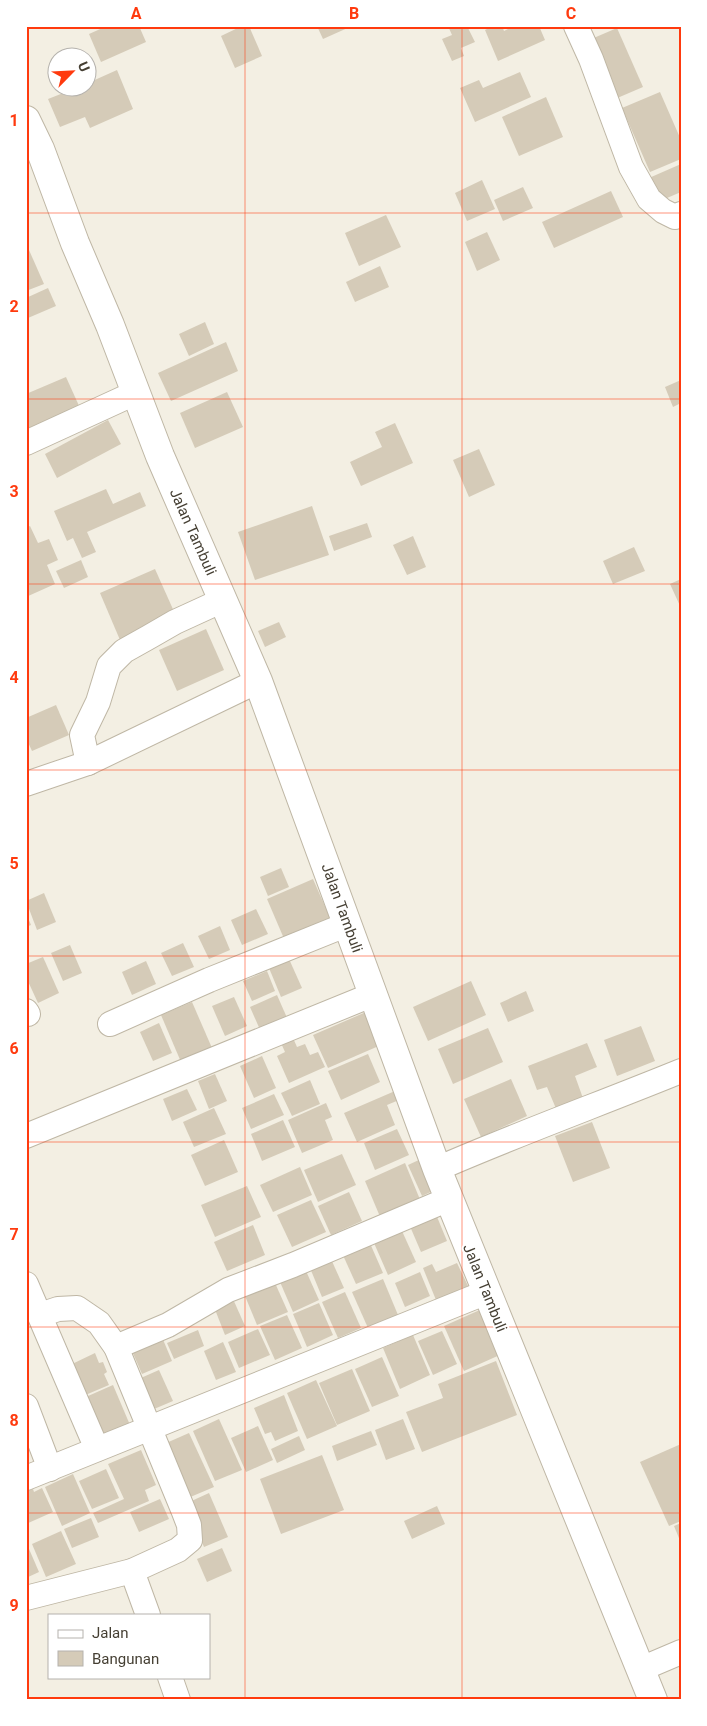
<svg xmlns="http://www.w3.org/2000/svg" width="707" height="1726" viewBox="0 0 707 1726" font-family="Roboto,sans-serif">
	<style>
		.building { fill: #d5cbb8 }
		.lines { fill: none; stroke-linecap: round; stroke-linejoin: round }
		.minor-casing { stroke: #bfb7a5; stroke-width: 26 }
		.tertiary-casing { stroke: #bfb7a5; stroke-width: 30 }
		.minor { stroke: #fff; stroke-width: 24 }
		.tertiary { stroke: #fff; stroke-width: 28 }
		.grid { fill: none; stroke: #ff3a0e; stroke-width: 1; stroke-opacity: 0.55 }
		.labels { text-anchor: middle; stroke-width: 4; stroke-linejoin: round; paint-order: stroke }
		.street-label { font-size: 15px; fill: #453f33; stroke: #fff }
		.neatline { fill: none; stroke: #ff3a0e; stroke-width: 2 }
		.grid-label { font-size: 16px; text-anchor: middle; font-weight: bold; fill: #ff3a0e }
	</style>
	<rect width="100%" height="100%" fill="#f3efe3"/>
	<!-- building -->
	<g class="building">
		<polygon points="107,26 139,26 146,42 101,62 89,34"/>
		<polygon points="242,26 249,26 262,56 235,68 221,36"/>
		<polygon points="317,26 352,26 323,39"/>
		<polygon points="448,26 472,26 468,28 475,42 461,48 464,56 452,61 442,39 452,35"/>
		<polygon points="493,26 502,26 504,31 514,26 539,26 545,40 498,61 485,30"/>
		<polygon points="617,28 643,87 615,99 589,40"/>
		<polygon points="117,70 133,109 90,128 85,117 60,127 48,99 76,88 88,88 88,83"/>
		<polygon points="520,72 531,97 475,122 460,88 479,80 483,88"/>
		<polygon points="660,92 681,140 681,159 650,172 622,108"/>
		<polygon points="546,97 563,137 519,156 502,117"/>
		<polygon points="681,164 681,192 660,201 649,178"/>
		<polygon points="482,180 495,209 467,221 455,193"/>
		<polygon points="523,187 533,208 503,221 494,200"/>
		<polygon points="611,191 623,217 554,248 542,222"/>
		<polygon points="386,215 401,247 359,266 345,233"/>
		<polygon points="487,232 500,260 477,271 465,242"/>
		<polygon points="29,250 44,284 26,291 26,251"/>
		<polygon points="380,266 389,287 355,302 346,282"/>
		<polygon points="48,288 56,306 28,318 26,298"/>
		<polygon points="205,322 214,344 189,356 179,334"/>
		<polygon points="226,342 238,371 171,401 158,373"/>
		<polygon points="66,377 80,408 26,431 26,394"/>
		<polygon points="681,380 681,403 673,407 665,387"/>
		<polygon points="227,392 243,427 195,448 180,413"/>
		<polygon points="108,420 121,444 57,478 45,454"/>
		<polygon points="395,423 413,463 361,486 350,462 382,447 375,432"/>
		<polygon points="479,449 495,485 469,497 453,460"/>
		<polygon points="106,489 113,504 140,492 146,506 87,532 96,552 82,558 73,538 67,541 54,511"/>
		<polygon points="312,506 329,555 255,580 238,532"/>
		<polygon points="367,523 372,537 334,551 329,536"/>
		<polygon points="30,526 38,543 49,539 58,560 47,565 55,584 26,597 26,528"/>
		<polygon points="413,536 426,567 407,575 393,545"/>
		<polygon points="634,547 645,571 613,584 603,561"/>
		<polygon points="81,560 88,577 64,588 56,571"/>
		<polygon points="155,569 176,616 120,640 100,593"/>
		<polygon points="681,579 681,608 670,584"/>
		<polygon points="279,622 286,637 265,647 258,631"/>
		<polygon points="206,629 224,670 177,691 159,650"/>
		<polygon points="56,705 69,735 32,751 26,738 26,718"/>
		<polygon points="281,868 289,887 268,896 260,877"/>
		<polygon points="313,879 331,920 285,941 267,899"/>
		<polygon points="44,893 56,922 37,930 26,901"/>
		<polygon points="256,909 268,934 242,945 231,920"/>
		<polygon points="26,913 31,925 26,927"/>
		<polygon points="220,926 230,950 209,959 198,936"/>
		<polygon points="183,943 194,967 172,976 161,953"/>
		<polygon points="70,945 82,973 63,981 51,953"/>
		<polygon points="43,957 59,993 38,1003 26,977 26,964"/>
		<polygon points="289,959 302,988 281,997 269,968"/>
		<polygon points="146,961 156,984 132,995 122,972"/>
		<polygon points="267,971 275,991 252,1001 243,981"/>
		<polygon points="471,981 486,1015 428,1041 413,1007"/>
		<polygon points="526,991 534,1011 508,1022 500,1003"/>
		<polygon points="277,995 288,1020 261,1032 250,1007"/>
		<polygon points="234,997 247,1026 225,1036 212,1006"/>
		<polygon points="192,1002 212,1048 181,1062 161,1015"/>
		<polygon points="366,1012 381,1045 328,1068 313,1035"/>
		<polygon points="159,1023 172,1053 153,1061 140,1032"/>
		<polygon points="641,1026 655,1061 617,1076 604,1040"/>
		<polygon points="488,1028 503,1062 453,1084 438,1049"/>
		<polygon points="293,1038 297,1047 305,1044 310,1055 318,1052 325,1067 289,1083 277,1056 285,1052 281,1043"/>
		<polygon points="587,1043 597,1067 575,1076 584,1101 557,1111 547,1087 537,1090 528,1066"/>
		<polygon points="368,1054 380,1082 341,1100 328,1071"/>
		<polygon points="262,1056 276,1088 254,1098 240,1066"/>
		<polygon points="215,1074 227,1101 209,1109 198,1081"/>
		<polygon points="511,1079 527,1116 481,1137 464,1099"/>
		<polygon points="310,1080 320,1104 292,1116 281,1093"/>
		<polygon points="187,1089 197,1110 172,1121 163,1099"/>
		<polygon points="395,1091 399,1100 387,1105 395,1125 357,1142 344,1113"/>
		<polygon points="274,1094 284,1115 251,1129 242,1108"/>
		<polygon points="326,1103 332,1117 325,1120 333,1140 302,1153 288,1120"/>
		<polygon points="214,1108 226,1134 194,1147 183,1122"/>
		<polygon points="283,1120 295,1147 262,1161 251,1134"/>
		<polygon points="592,1122 610,1168 573,1182 555,1136"/>
		<polygon points="397,1129 409,1155 375,1170 364,1143"/>
		<polygon points="224,1140 238,1172 205,1186 191,1155"/>
		<polygon points="342,1154 356,1185 318,1202 304,1170"/>
		<polygon points="421,1159 435,1190 422,1196 408,1165"/>
		<polygon points="405,1163 421,1202 381,1219 365,1181"/>
		<polygon points="300,1167 312,1195 273,1212 260,1185"/>
		<polygon points="247,1186 261,1217 215,1237 201,1205"/>
		<polygon points="349,1192 362,1221 331,1235 318,1206"/>
		<polygon points="311,1200 326,1232 292,1247 277,1215"/>
		<polygon points="435,1212 447,1241 421,1252 409,1224"/>
		<polygon points="253,1225 265,1255 227,1271 214,1242"/>
		<polygon points="402,1231 416,1262 388,1275 374,1243"/>
		<polygon points="369,1241 383,1273 356,1284 342,1253"/>
		<polygon points="331,1259 344,1288 322,1297 310,1268"/>
		<polygon points="457,1263 468,1286 436,1300 423,1268 432,1264 436,1272"/>
		<polygon points="306,1271 319,1300 293,1312 280,1282"/>
		<polygon points="420,1272 430,1296 405,1307 395,1283"/>
		<polygon points="383,1279 398,1315 368,1328 352,1292"/>
		<polygon points="275,1283 288,1312 257,1325 245,1296"/>
		<polygon points="345,1292 361,1328 338,1338 322,1302"/>
		<polygon points="233,1299 245,1326 225,1335 214,1307"/>
		<polygon points="319,1303 333,1335 307,1347 293,1314"/>
		<polygon points="482,1309 502,1354 464,1371 444,1326"/>
		<polygon points="287,1315 302,1348 275,1360 260,1326"/>
		<polygon points="258,1329 270,1355 239,1368 228,1342"/>
		<polygon points="159,1330 172,1361 142,1374 129,1344"/>
		<polygon points="198,1330 204,1346 174,1359 167,1343"/>
		<polygon points="442,1331 457,1364 433,1375 418,1341"/>
		<polygon points="413,1335 430,1375 400,1389 383,1348"/>
		<polygon points="223,1342 236,1372 216,1380 204,1351"/>
		<polygon points="95,1353 99,1363 103,1362 107,1372 104,1374 109,1385 83,1396 70,1365"/>
		<polygon points="382,1357 399,1396 372,1407 355,1369"/>
		<polygon points="496,1361 517,1415 422,1452 406,1412 443,1398 438,1384"/>
		<polygon points="352,1369 370,1411 337,1425 319,1383"/>
		<polygon points="159,1370 173,1401 147,1412 134,1381"/>
		<polygon points="316,1380 337,1426 307,1439 287,1393"/>
		<polygon points="113,1385 130,1425 97,1440 79,1400"/>
		<polygon points="284,1395 298,1431 275,1441 271,1432 265,1434 254,1408"/>
		<polygon points="219,1419 242,1470 215,1481 193,1431"/>
		<polygon points="403,1419 415,1449 386,1460 375,1430"/>
		<polygon points="258,1426 273,1460 246,1472 231,1438"/>
		<polygon points="371,1431 377,1445 337,1461 332,1446"/>
		<polygon points="189,1433 214,1487 188,1498 164,1444"/>
		<polygon points="299,1436 305,1450 277,1463 271,1449"/>
		<polygon points="681,1444 681,1521 669,1526 640,1462"/>
		<polygon points="141,1450 156,1485 145,1490 149,1501 98,1523 93,1513 124,1499 108,1464"/>
		<polygon points="322,1455 344,1510 281,1534 260,1479"/>
		<polygon points="106,1469 119,1498 92,1509 79,1481"/>
		<polygon points="73,1474 90,1513 62,1526 45,1487"/>
		<polygon points="42,1488 53,1512 26,1524 26,1491 33,1489 34,1492"/>
		<polygon points="209,1493 228,1537 204,1547 185,1504"/>
		<polygon points="160,1499 169,1519 139,1532 130,1512"/>
		<polygon points="437,1506 445,1524 412,1539 404,1521"/>
		<polygon points="91,1518 99,1537 72,1548 64,1529"/>
		<polygon points="681,1523 681,1543 674,1526"/>
		<polygon points="61,1531 76,1564 46,1577 32,1544"/>
		<polygon points="26,1542 39,1572 26,1578"/>
		<polygon points="222,1548 232,1571 207,1582 197,1559"/>
	</g>
	<g class="lines">
		<!-- minor casing -->
		<g class="minor-casing">
			<g id="minor">
				<polyline points="576,26 591,59 631,167 649,199 663,211 675,217 681,214"/>
				<polyline points="26,443 135,393"/>
				<polyline points="88,763 258,681"/>
				<polyline points="26,784 88,763 82,735 98,702 109,666 124,651 149,637 175,622 223,600"/>
				<polyline points="26,1011 28,1014"/>
				<polyline points="110,1024 209,980 348,924"/>
				<polyline points="26,1136 374,994"/>
				<path d="M437 1169C517 1134 600 1104 681 1071"/>
				<polyline points="26,1284 97,1449"/>
				<polyline points="116,1347 168,1325 228,1290 293,1265 449,1199"/>
				<polyline points="26,1406 50,1469"/>
				<polyline points="26,1478 487,1292"/>
				<polyline points="132,1571 148,1615"/>
				<polyline points="26,1598 132,1571 178,1550 190,1540 189,1525 184,1512 116,1347 99,1323 77,1308 58,1309 40,1315"/>
				<polyline points="641,1669 681,1652"/>
				<polyline points="170,1677 178,1700"/>
			</g>
		</g>
		<!-- tertiary casing -->
		<g class="tertiary-casing">
			<polyline id="tertiary" points="26,120 40,149 75,243 110,325 160,456 258,681 437,1169 653,1700"/>
		</g>
		<!-- minor -->
		<use href="#minor" class="minor"/>
		<!-- tertiary -->
		<use href="#tertiary" class="tertiary"/>
	</g>
	<!-- grid -->
	<path class="grid" d="M245 26V1700M462 26V1700M26 213H681M26 399H681M26 584H681M26 770H681M26 956H681M26 1142H681M26 1327H681M26 1513H681"/>
	<g class="labels">
		<!-- street labels -->
		<g class="street-label">
			<text transform="translate(193 532) rotate(66)" y="5">Jalan Tambuli</text>
			<text transform="translate(342 908) rotate(70)" y="5">Jalan Tambuli</text>
			<text transform="translate(485 1288) rotate(68)" y="5">Jalan Tambuli</text>
		</g>
	</g>
	<!-- border -->
	<rect width="707" height="1726" fill="none" stroke="#ffffff" stroke-width="55"/>
	<!-- legend -->
	<rect x="48" y="1614" width="162" height="65" fill="#ffffff" stroke="#b5b2ad"/>
	<rect x="58" y="1630" width="25" height="8" fill="#ffffff" stroke="#b5b2ad"/>
	<text x="92" y="1638" font-size="15" fill="#453f33">Jalan</text>
	<rect x="58" y="1651" width="25" height="15" fill="#d5cbb8" stroke="#b5b2ad"/>
	<text x="92" y="1664" font-size="15" fill="#453f33">Bangunan</text>
	<!-- north arrow -->
	<g transform="translate(72 72) rotate(66)"><circle r="24" fill="#ffffff" stroke="#b5b2ad"/>
	<path d="M0-4L9 19L0 12L-9 19Z" fill="#ff3a0e"/>
	<text y="-8" font-size="14" font-weight="bold" text-anchor="middle" fill="#453f33">U</text>
	</g>
	<rect x="28" y="28" width="652" height="1670" class="neatline"/>
	<g class="grid-label">
		<text x="136" y="19">A</text>
		<text x="354" y="19">B</text>
		<text x="571" y="19">C</text>
		<text x="14" y="126">1</text>
		<text x="14" y="312">2</text>
		<text x="14" y="497">3</text>
		<text x="14" y="683">4</text>
		<text x="14" y="869">5</text>
		<text x="14" y="1054">6</text>
		<text x="14" y="1240">7</text>
		<text x="14" y="1426">8</text>
		<text x="14" y="1611">9</text>
	</g>
</svg>
